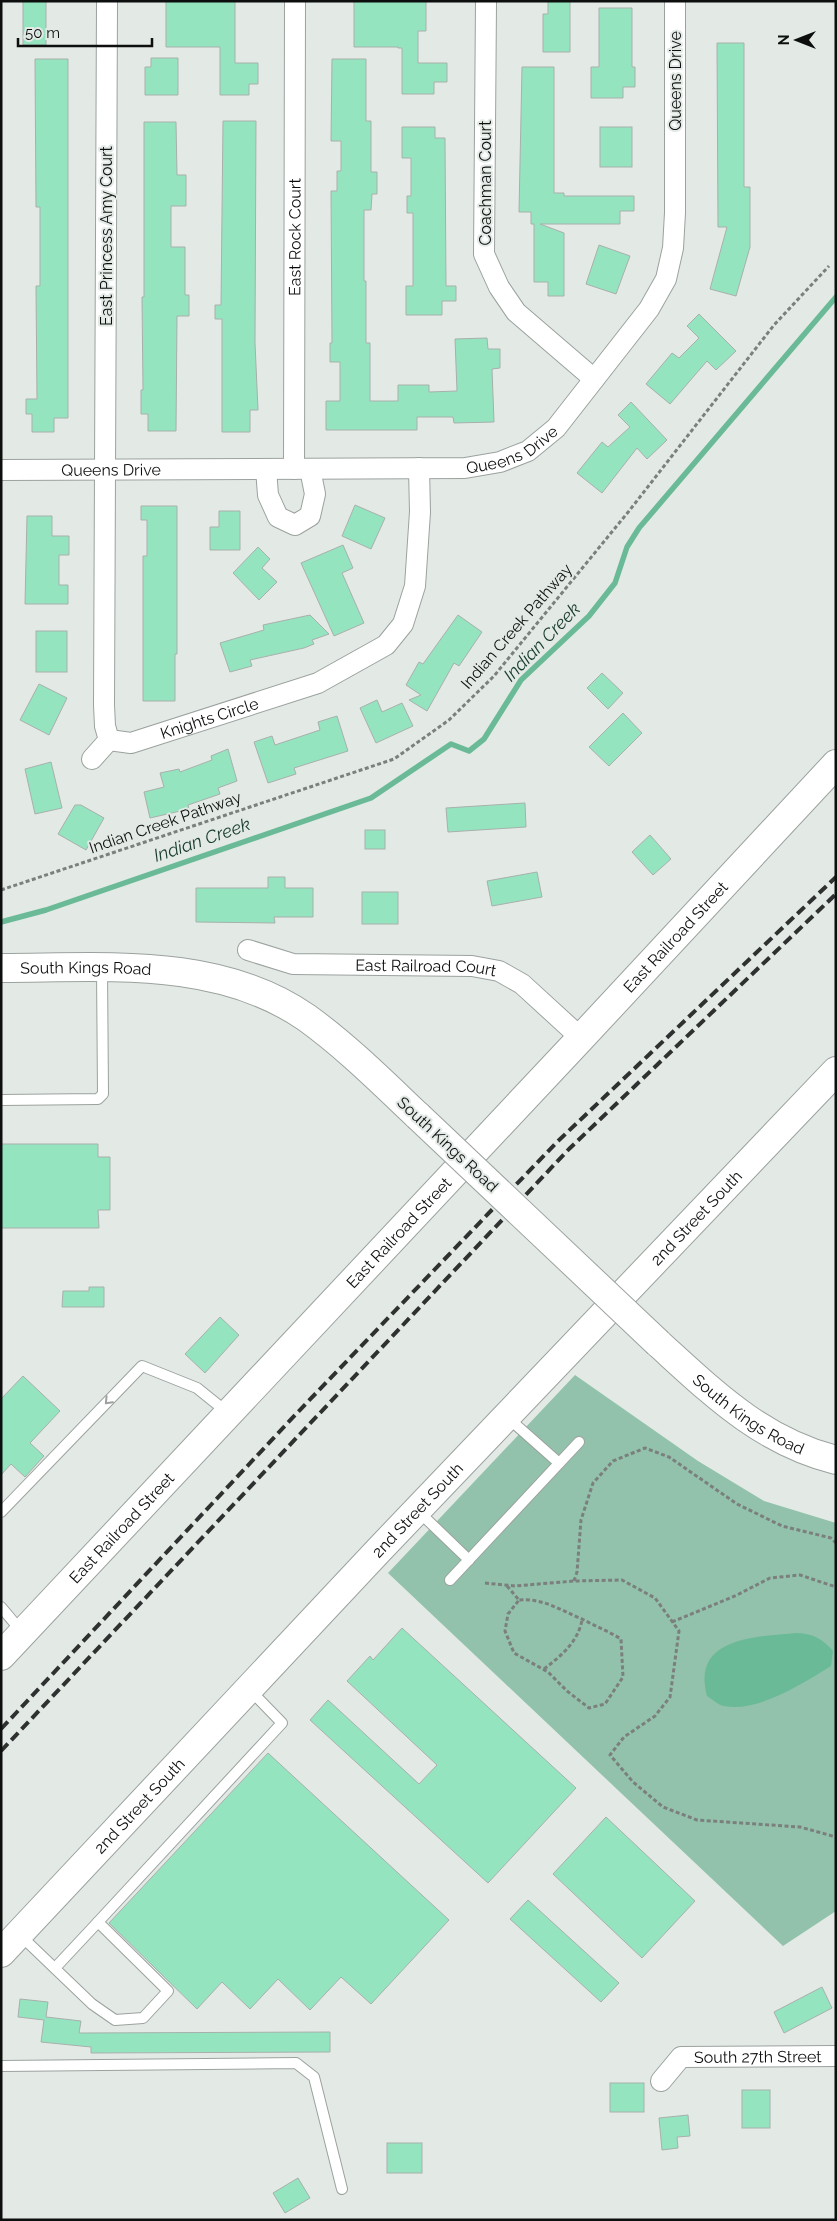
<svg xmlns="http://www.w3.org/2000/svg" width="837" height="2221" viewBox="0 0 837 2221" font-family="Raleway,sans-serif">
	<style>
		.green { fill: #92c2ab }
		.water { fill: #6bba97 }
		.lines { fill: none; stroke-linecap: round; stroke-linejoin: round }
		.stream { stroke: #6bba97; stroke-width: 5.5 }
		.building { fill: #94e4c0; stroke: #a8b0ac }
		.lane-casing { stroke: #9ba29e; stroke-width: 12 }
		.street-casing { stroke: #9ba29e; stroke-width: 22 }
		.secondary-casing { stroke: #9ba29e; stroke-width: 30 }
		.path { stroke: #7b807e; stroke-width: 3; stroke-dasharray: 4 2.5; stroke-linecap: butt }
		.lane { stroke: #fff; stroke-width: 10 }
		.street { stroke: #fff; stroke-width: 20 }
		.secondary { stroke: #fff; stroke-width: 28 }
		.rail { stroke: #2f3130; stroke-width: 4; stroke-dasharray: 10 5; stroke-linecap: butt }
		.secondary-bridge-casing { stroke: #9ba29e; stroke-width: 30; stroke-linecap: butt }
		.secondary-bridge { stroke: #fff; stroke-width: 28 }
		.oneway { stroke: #9e9f9f }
		.labels { text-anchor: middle; stroke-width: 4; stroke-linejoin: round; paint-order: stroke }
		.street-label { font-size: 16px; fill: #0d0f0e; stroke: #e3eae6 }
		.water-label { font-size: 18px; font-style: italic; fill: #173b2c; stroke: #e3eae6 }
	</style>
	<rect width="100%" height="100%" fill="#e3eae6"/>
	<!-- green -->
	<polygon class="green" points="575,1375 698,1461 764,1501 836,1523 836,1911 783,1946 388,1573"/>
	<!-- water -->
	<path class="water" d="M796 1633C812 1633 823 1639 833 1651L831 1666C803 1683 758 1713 724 1706 718 1705 712 1699 707 1696 691 1637 756 1637 796 1633Z"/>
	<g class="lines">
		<!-- stream -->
		<polyline class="stream" points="1,922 46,910 371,798 451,744 469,751 484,739 521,680 589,616 615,583 627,547 639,528 836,297"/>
	</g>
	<!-- building -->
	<g class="building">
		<rect x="23" y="1" width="23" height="44"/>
		<polygon points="166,1 235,1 235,63 258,63 258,84 249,84 249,95 220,95 220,47 166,47"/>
		<polygon points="354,1 426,1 426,31 418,31 418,63 447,63 447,82 434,82 434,94 402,94 402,48 398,48 398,47 354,47"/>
		<polygon points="548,1 570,1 570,52 543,52 543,14 548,14"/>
		<polygon points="599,8 632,8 632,67 635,67 635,87 623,87 623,98 591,98 591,67 599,67"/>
		<polygon points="717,43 744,43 744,187 750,187 750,247 736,296 710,289 727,227 718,227"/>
		<polygon points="151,58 178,58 178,95 145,95 145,67 151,67"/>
		<polygon points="35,59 68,59 68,418 54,418 54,432 32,432 32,414 26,414 26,399 37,399 36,286 40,286 40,207 36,207"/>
		<polygon points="332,59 366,59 366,121 371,121 371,172 377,172 377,194 372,194 371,210 364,210 364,281 366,281 366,343 370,343 370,401 398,401 398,385 429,385 429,392 457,391 455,339 487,338 488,349 500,349 500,368 492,369 494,422 454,423 453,417 417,417 417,430 326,430 326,401 340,401 340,362 330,362 330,343 332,343 331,191 337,191 337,171 341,171 341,141 331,141"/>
		<polygon points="522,67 554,67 554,193 564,193 564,196 634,196 634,211 620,211 620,224 540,224 564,233 564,296 548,296 548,282 534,282 534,224 531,224 531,212 519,212"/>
		<polygon points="223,121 256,121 255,343 258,410 250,410 250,432 222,432 222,319 215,319 215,305 221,305"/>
		<polygon points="144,122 176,122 177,175 186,175 186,206 171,206 171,247 185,247 185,295 189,295 189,316 177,316 176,431 148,431 148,414 141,414 141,390 143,390 142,297 144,297"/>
		<polygon points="402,127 435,127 435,138 445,138 446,286 456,286 456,301 442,301 442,315 406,315 406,286 413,286 413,213 407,213 407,196 411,196 411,158 402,158"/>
		<rect x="600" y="127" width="32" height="40"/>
		<polygon points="599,245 630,256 616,294 586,284"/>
		<polygon points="699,314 736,351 716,370 707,361 670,404 646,384 672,353 679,358 699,338 687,326"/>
		<polygon points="631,402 667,440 647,459 637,448 602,493 577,473 602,442 608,447 630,427 618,415"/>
		<polygon points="355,505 385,518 371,549 342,536"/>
		<polygon points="141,506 177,506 177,654 175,654 175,701 143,701 143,556 147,556 147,520 141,520"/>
		<polygon points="219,511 240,511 240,550 210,550 210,527 219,527"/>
		<polygon points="27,516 52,516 52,536 69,536 69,555 59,555 59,585 68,585 68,604 25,604"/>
		<polygon points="343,545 353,568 342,573 364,623 334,636 301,563"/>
		<polygon points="258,547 270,559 262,568 277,582 259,600 233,573"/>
		<polygon points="310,615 329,634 312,640 314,644 304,648 250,660 252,666 230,672 220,643 264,630 263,625"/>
		<polygon points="458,615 482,632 459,666 454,663 427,711 409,700 421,695 406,685 419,662 423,664"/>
		<rect x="36" y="631" width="31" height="41"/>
		<polygon points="602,673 623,693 608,709 587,688"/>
		<polygon points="39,684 67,698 49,735 20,720"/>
		<polygon points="377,700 382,712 402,703 413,726 376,743 360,708"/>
		<polygon points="623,713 642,733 609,766 589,747"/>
		<polygon points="337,716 348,751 294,768 296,774 268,783 254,742 272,736 275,745 320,730 318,722"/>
		<polygon points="228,749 237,781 218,788 220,794 188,805 189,809 150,818 144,792 164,787 160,773 179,769 180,772 212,760 211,756"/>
		<polygon points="51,762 62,808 35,814 25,769"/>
		<polygon points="525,803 526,827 448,832 446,808"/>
		<polygon points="75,805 81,805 104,818 86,850 58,834"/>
		<rect x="365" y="830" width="20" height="19"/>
		<polygon points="650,835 671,859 653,875 632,852"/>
		<polygon points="537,872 542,897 492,906 487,881"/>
		<polygon points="268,877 285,877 285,888 313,888 313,917 274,917 275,923 196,922 196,888 268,888"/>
		<rect x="362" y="892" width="36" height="32"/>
		<polygon points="1,1144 98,1144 98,1157 110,1157 110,1210 98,1210 99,1228 1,1228"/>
		<polygon points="89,1287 104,1287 104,1307 62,1307 63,1291 89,1291"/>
		<polygon points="220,1317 239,1335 205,1373 185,1354"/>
		<polygon points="23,1376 60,1411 30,1443 44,1456 25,1477 11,1464 1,1475 1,1399"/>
		<polygon points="402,1628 576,1788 488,1883 310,1720 328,1700 419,1784 437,1765 347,1681 370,1656 373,1660"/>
		<polygon points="268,1753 449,1920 371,2004 341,1977 310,2010 278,1979 250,2009 222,1982 197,2009 109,1923"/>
		<polygon points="606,1817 695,1901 642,1958 553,1874"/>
		<polygon points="528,1900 619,1983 601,2002 510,1919"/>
		<polygon points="822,1987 832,2008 784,2033 774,2012"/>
		<polygon points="20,1999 48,2002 46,2017 81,2021 79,2033 330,2032 330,2052 91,2053 91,2047 41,2042 44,2020 18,2017"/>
		<rect x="610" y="2083" width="34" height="29"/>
		<rect x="742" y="2090" width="28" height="38"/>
		<polygon points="688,2115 690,2136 677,2137 678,2148 662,2150 659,2118"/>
		<rect x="387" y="2143" width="35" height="30"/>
		<polygon points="298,2178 310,2198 285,2213 273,2193"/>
	</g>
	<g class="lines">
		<!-- lane casing -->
		<g class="lane-casing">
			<g id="lane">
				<polyline points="1,1100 98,1099 103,1094 102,969"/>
				<polyline points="507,1417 559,1463"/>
				<polyline points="417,1510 469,1560"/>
				<polyline points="1,1512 142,1366 197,1388 228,1413"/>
				<polyline points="450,1580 579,1442"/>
				<polyline points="1,1607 22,1632"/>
				<polyline points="20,1935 92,2004 115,2020 143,2018 168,1991 98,1922 282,1723 249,1689"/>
				<polyline points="55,1968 98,1922"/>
				<polyline points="1,2066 296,2063 314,2077 342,2189"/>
			</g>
		</g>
		<!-- street casing -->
		<g class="street-casing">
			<g id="street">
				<polyline points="486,2 484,254 499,287 516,312 594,379"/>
				<path id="s1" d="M107 3 104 705 105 726 109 740 131 743 318 683 386 645 403 624 415 586 420 512 419 468"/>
				<polyline points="266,469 268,495 278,517 295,525 310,516 315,494 310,469"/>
				<path id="s2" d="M294 469 295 3"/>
				<path id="s3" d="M1 470 465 468 500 462 528 451 556 428 649 309 666 279 673 248 675 213V1"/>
				<polyline points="92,759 109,740"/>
				<path id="s4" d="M248 950 293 964 472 966 499 971 522 984 581 1038"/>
				<path id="s5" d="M661 2081 681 2057 836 2056"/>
			</g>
		</g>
		<!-- secondary casing -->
		<g class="secondary-casing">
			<g id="secondary">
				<path id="s6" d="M1 968C104 968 218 956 307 1018 347 1047 382 1082 418 1116"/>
				<path id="s7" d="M658 1343C713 1393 761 1441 836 1460"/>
				<path id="s8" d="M1 1656 581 1038 836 764"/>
				<path id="s9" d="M1 1953 378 1551 836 1071"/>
			</g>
		</g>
		<!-- path -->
		<g class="path">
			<polyline points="1,890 394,759 449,720 494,676 629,511 774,325 829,266"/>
			<polyline points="574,1581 577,1572 581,1520 593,1483 613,1461 645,1448 669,1457 737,1504 782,1526 831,1538 836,1543"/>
			<polyline points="485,1583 515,1586 574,1581 622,1580 655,1598 679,1631 670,1697 655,1716 624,1737 610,1755 633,1782 663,1807 697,1820 800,1827 836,1837"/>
			<path d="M507 1586 519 1600 508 1614 505 1631 514 1653 548 1672 567 1691 589 1708 605 1704 623 1677 621 1639C608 1631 595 1626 582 1619 560 1610 543 1598 519 1600"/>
			<polyline points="672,1622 737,1595 770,1578 800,1575 836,1587"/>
			<path d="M544 1669C561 1656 578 1642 582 1620"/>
		</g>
		<!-- lane -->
		<use href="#lane" class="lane"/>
		<!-- street -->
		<use href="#street" class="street"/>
		<!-- secondary -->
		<use href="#secondary" class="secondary"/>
		<!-- rail -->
		<g class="rail">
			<polyline points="1,1729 297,1413 557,1142 836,877"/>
			<polyline points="1,1751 569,1149 836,894"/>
		</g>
		<!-- secondary-bridge casing -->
		<g class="secondary-bridge-casing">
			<polyline id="secondary-bridge" points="418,1116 658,1343"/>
		</g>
		<!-- secondary-bridge -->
		<use href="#secondary-bridge" class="secondary-bridge"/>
	</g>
	<!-- one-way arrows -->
	<defs><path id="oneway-chevron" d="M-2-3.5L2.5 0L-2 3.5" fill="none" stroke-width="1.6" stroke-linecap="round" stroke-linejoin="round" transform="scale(1.25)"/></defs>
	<use class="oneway" href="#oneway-chevron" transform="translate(108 1401) rotate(134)"/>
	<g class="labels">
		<!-- street labels -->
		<g class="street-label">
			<text transform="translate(675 81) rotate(-90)" y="6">Queens Drive</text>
			<text transform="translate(485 183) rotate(-90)" y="6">Coachman Court</text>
			<text transform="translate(106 236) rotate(-90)" y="6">East Princess Amy Court</text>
			<text dy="6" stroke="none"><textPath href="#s2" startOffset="232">East Rock Court</textPath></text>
			<text dy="6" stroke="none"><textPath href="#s3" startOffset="515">Queens Drive</textPath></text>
			<text dy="6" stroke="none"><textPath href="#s3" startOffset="110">Queens Drive</textPath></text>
			<text transform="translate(516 626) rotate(-49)" y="6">Indian Creek Pathway</text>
			<text dy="6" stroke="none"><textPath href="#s1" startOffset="842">Knights Circle</textPath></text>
			<text transform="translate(165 822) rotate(-19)" y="6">Indian Creek Pathway</text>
			<text dy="6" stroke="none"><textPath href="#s8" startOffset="986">East Railroad Street</textPath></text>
			<text dy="6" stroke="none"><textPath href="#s6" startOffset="85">South Kings Road</textPath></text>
			<text dy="6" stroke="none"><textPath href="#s4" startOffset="180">East Railroad Court</textPath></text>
			<text transform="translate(448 1144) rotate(43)" y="6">South Kings Road</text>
			<text dy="6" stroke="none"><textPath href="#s9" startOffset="1012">2nd Street South</textPath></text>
			<text dy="6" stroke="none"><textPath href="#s8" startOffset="581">East Railroad Street</textPath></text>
			<text dy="6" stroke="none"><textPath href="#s7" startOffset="116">South Kings Road</textPath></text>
			<text dy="6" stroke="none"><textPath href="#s9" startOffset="608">2nd Street South</textPath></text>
			<text dy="6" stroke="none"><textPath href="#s8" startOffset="176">East Railroad Street</textPath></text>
			<text dy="6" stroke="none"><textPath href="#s9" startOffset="202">2nd Street South</textPath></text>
			<text dy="6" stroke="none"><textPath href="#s5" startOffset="108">South 27th Street</textPath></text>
		</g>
		<!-- water labels -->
		<g class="water-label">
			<text transform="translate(542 642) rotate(-46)" y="6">Indian Creek</text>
			<text transform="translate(202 840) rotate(-19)" y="6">Indian Creek</text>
		</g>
	</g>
	<!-- border -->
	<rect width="837" height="2221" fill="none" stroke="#0d0f0e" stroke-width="5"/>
	<!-- north arrow -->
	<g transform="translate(797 40) rotate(270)" stroke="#e3eae6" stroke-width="4" paint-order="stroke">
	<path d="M0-4L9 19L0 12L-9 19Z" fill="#0d0f0e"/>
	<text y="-8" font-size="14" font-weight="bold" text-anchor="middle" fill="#0d0f0e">N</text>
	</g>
	<!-- scale -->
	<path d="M18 38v8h134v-8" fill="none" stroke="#0d0f0e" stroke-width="2.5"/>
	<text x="25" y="38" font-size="15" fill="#0d0f0e" stroke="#e3eae6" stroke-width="4" paint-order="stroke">50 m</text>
</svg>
